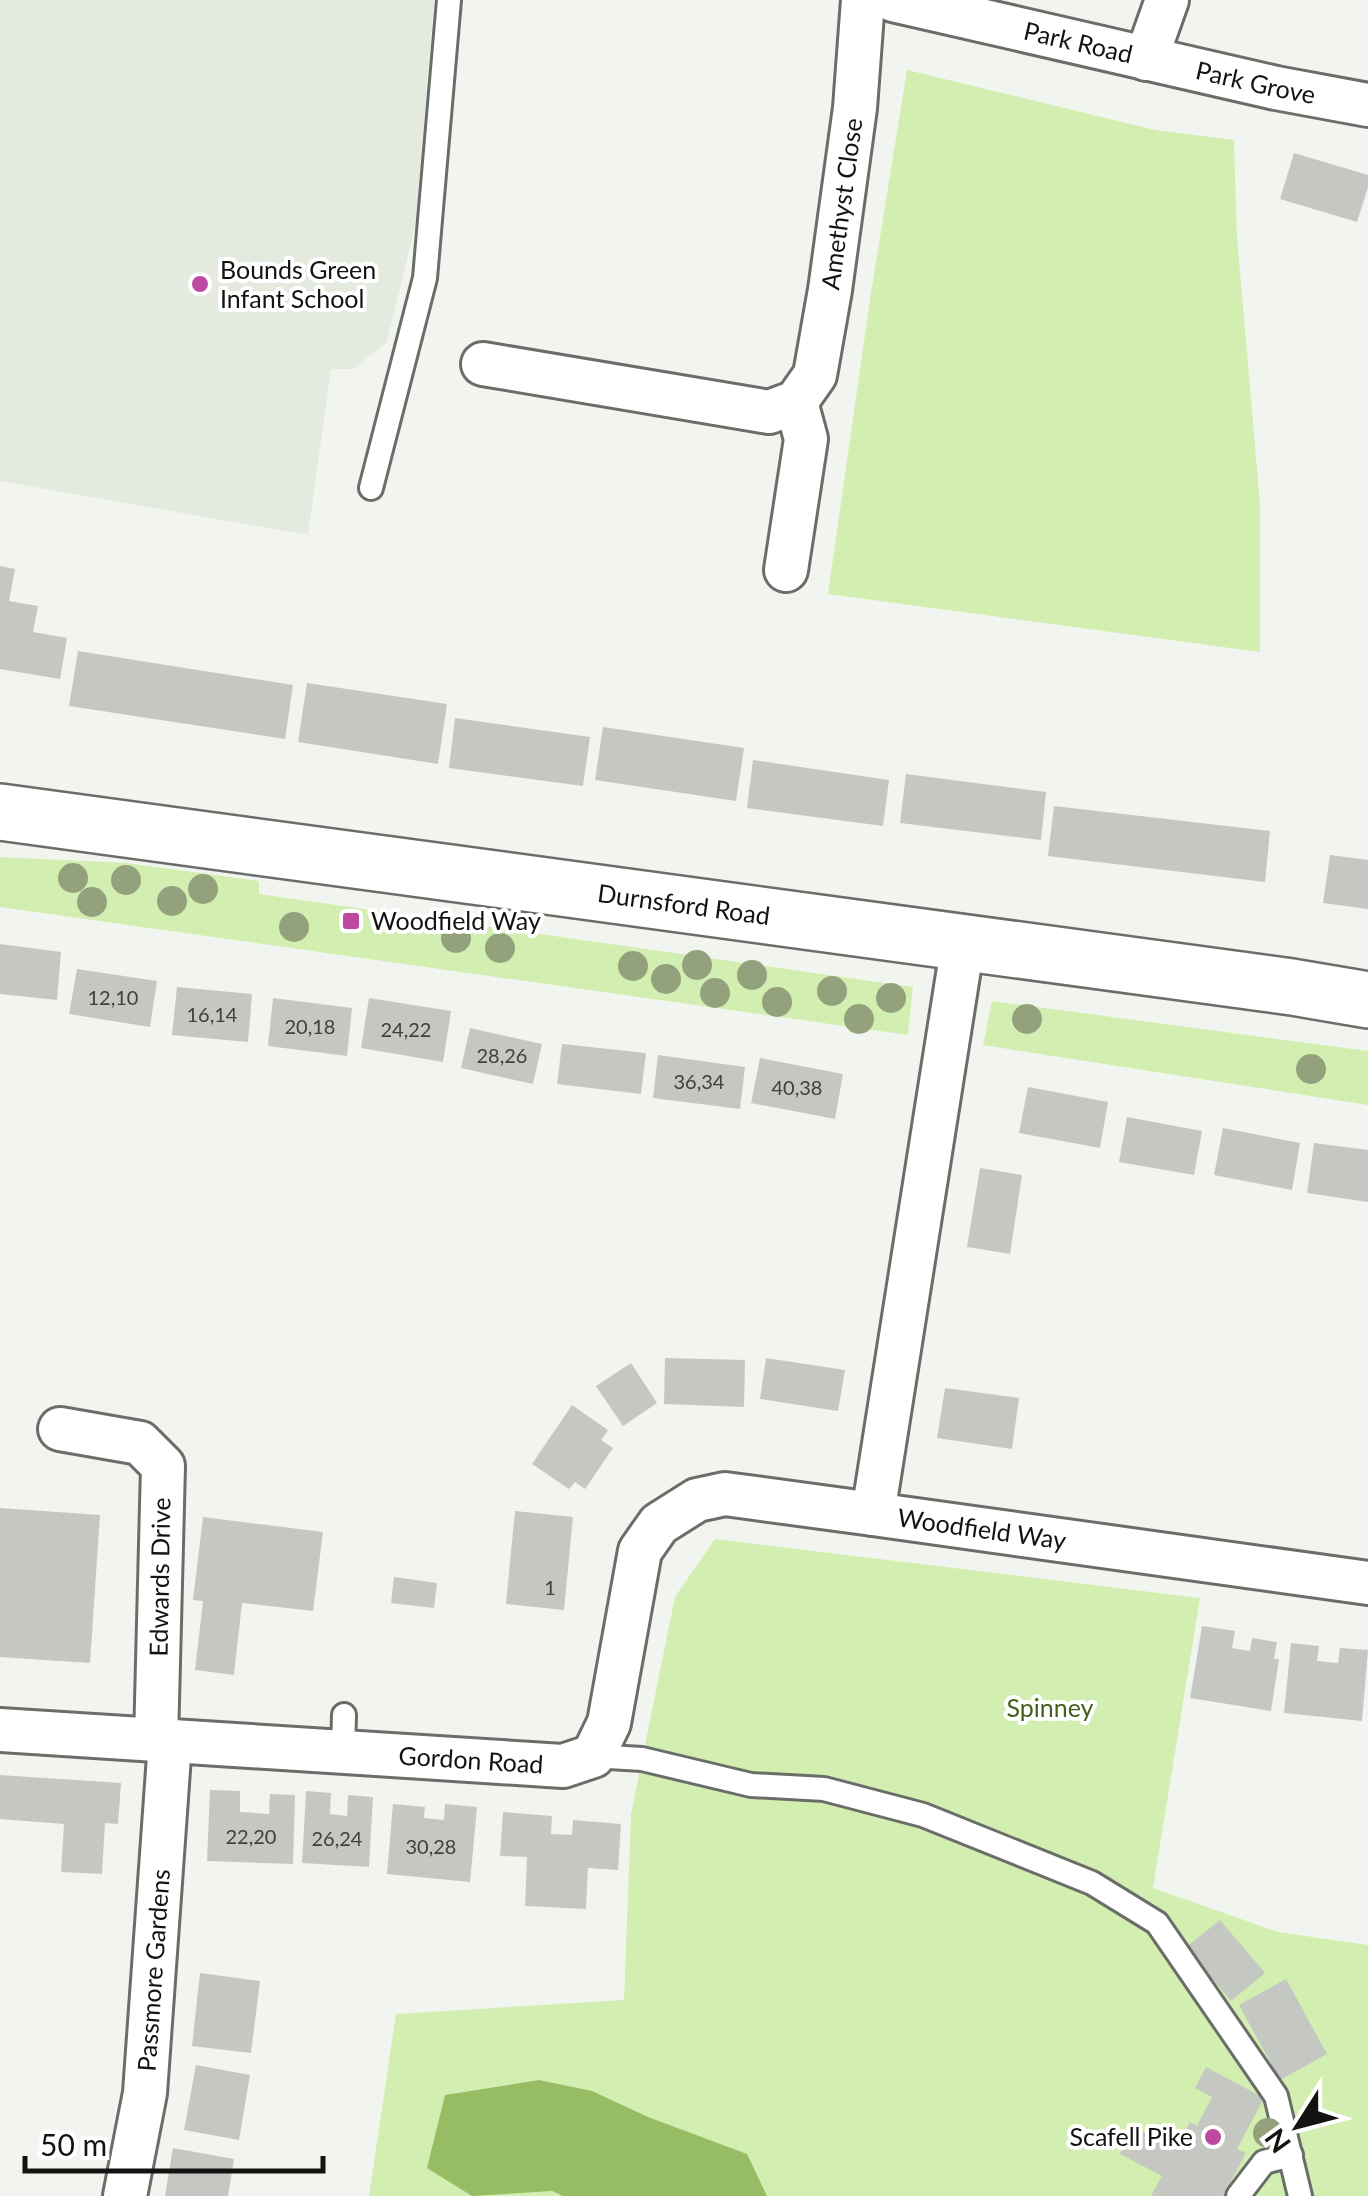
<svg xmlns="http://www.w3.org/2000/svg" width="1368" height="2196" viewBox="0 0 1368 2196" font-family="Lato,sans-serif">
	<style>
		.built { fill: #e4eade }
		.green { fill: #d2efb1 }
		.water { fill: #96bd63 }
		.building { fill: #c5c8c2 }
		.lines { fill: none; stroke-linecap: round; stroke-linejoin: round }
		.lane-casing { stroke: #6b6d69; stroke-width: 28 }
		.street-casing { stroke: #6b6d69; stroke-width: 48 }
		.secondary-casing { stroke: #6b6d69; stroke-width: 60 }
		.lane { stroke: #fff; stroke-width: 22 }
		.street { stroke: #fff; stroke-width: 42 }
		.secondary { stroke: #fff; stroke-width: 55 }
		.tree { fill: #93a27d }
		.poi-dot { fill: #be49a1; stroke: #fff; stroke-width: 4 }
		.labels { text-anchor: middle; stroke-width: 8; stroke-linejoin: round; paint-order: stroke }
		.number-label { font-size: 20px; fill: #40413e }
		.street-label { font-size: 25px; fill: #131412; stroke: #fff }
		.poi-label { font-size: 25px; fill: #131412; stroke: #fff; text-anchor: start }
		.park-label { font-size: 25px; fill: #455e20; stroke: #fff }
	</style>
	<rect width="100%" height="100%" fill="#f2f5ef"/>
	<!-- built -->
	<polygon class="built" points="0,0 434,0 415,226 387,342 353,369 331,369 308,535 0,481"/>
	<!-- green -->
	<g class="green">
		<polygon points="907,70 1155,130 1234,140 1237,236 1260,504 1260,652 828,594 871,293"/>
		<polygon points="0,857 126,863 259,881 259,894 913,987 908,1035 0,907"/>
		<polygon points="992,1001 1368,1051 1368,1105 983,1045"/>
		<polygon points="715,1539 1200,1598 1153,1888 1278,1932 1368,1945 1368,2196 369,2196 396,2014 624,2000 631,1814 675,1597"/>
	</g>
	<!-- water -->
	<polygon class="water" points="539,2080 592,2091 648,2117 747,2154 767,2196 563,2196 552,2191 472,2196 427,2168 445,2095"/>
	<!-- building -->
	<g class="building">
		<polygon points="1294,153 1368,175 1368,187 1357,222 1280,199"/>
		<polygon points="0,566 15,569 9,601 38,606 33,632 67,638 60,679 0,669"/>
		<polygon points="78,651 293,685 285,739 69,706"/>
		<polygon points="307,683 447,704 438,764 298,742"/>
		<polygon points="455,718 590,737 583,786 449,768"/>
		<polygon points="603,727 744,748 736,801 595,780"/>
		<polygon points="753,760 889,780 883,826 747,808"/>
		<polygon points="906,774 1046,792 1041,840 900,823"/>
		<polygon points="1054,806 1270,831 1265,882 1048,856"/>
		<polygon points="1330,855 1368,860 1368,909 1323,903"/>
		<polygon points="0,944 61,952 57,1000 0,994"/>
		<polygon points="77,969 157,981 150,1027 69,1014"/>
		<polygon points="177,987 252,994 248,1042 172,1035"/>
		<polygon points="273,998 352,1008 347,1056 268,1046"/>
		<polygon points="369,998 451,1011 443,1062 361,1048"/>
		<polygon points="470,1028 542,1044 533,1084 461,1068"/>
		<polygon points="562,1044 646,1053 641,1094 557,1084"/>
		<polygon points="658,1055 745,1067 740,1109 653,1098"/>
		<polygon points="760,1058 843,1074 835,1119 751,1103"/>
		<polygon points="1028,1087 1108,1102 1100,1148 1019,1133"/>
		<polygon points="1127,1117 1202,1131 1194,1175 1119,1162"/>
		<polygon points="1223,1128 1300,1143 1292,1190 1214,1175"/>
		<polygon points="1314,1143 1368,1150 1368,1202 1307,1193"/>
		<polygon points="980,1168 1022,1175 1010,1254 967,1247"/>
		<polygon points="665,1358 745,1360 744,1407 664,1404"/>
		<polygon points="766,1358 845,1370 838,1411 760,1399"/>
		<polygon points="631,1363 657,1403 623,1426 596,1386"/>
		<polygon points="945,1388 1019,1398 1012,1449 937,1438"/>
		<polygon points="572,1405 608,1430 601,1440 613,1448 585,1489 575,1482 569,1489 532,1464"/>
		<polygon points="0,1508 100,1515 90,1663 0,1657"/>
		<polygon points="515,1511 573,1517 564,1610 506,1604"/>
		<polygon points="203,1517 323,1532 313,1611 242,1603 234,1675 195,1670 203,1601 193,1600"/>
		<polygon points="394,1577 437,1583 434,1608 391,1603"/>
		<polygon points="1202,1626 1235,1631 1232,1648 1250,1651 1252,1638 1277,1642 1274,1659 1279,1659 1271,1711 1190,1698"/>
		<polygon points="1291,1643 1319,1646 1317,1661 1338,1663 1340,1648 1368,1650 1362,1721 1284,1713"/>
		<polygon points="0,1775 121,1783 118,1824 105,1823 102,1874 61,1872 64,1824 0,1819"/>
		<polygon points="210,1790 240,1791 240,1812 269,1814 270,1794 295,1795 293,1864 207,1861"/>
		<polygon points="306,1791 331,1793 330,1814 347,1816 348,1795 373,1797 369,1867 302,1863"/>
		<polygon points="393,1804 425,1807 424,1818 444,1820 445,1804 477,1807 470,1882 387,1874"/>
		<polygon points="503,1812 552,1816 551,1834 572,1835 573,1820 621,1824 618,1870 588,1868 586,1909 525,1906 527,1857 500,1856"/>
		<polygon points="1220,1920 1265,1973 1231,2001 1186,1947"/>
		<polygon points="200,1973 260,1981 251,2053 192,2046"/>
		<polygon points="1286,1979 1327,2054 1280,2080 1239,2005"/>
		<polygon points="196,2065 250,2075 239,2140 184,2130"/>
		<polygon points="1206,2067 1264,2098 1237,2149 1246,2153 1223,2196 1151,2196 1162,2176 1120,2154 1134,2127 1176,2149 1190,2122 1197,2126 1212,2097 1195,2088"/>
		<polygon points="173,2148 234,2159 228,2196 165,2196"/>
	</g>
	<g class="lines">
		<!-- lane casing -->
		<g class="lane-casing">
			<g id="lane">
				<polyline points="371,488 425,278 449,0"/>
				<polyline points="343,1751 344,1715"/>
				<polyline points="593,1756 642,1759 751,1785 824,1789 923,1815 1092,1883 1157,1923 1276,2096 1300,2196"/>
				<polyline points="1238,2196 1264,2162 1291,2155"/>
			</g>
		</g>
		<!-- street casing -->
		<g class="street-casing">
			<g id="street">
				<path id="s1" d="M893 0 1276 88 1368 105"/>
				<polyline points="1146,59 1167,0"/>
				<path id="s2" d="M483 364 769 412 796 402 815 375 830 290 855 108 863 0"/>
				<polyline points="786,570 806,439 796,402"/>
				<path id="s3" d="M963 943 873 1514 1368 1583"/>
				<polyline points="60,1429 140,1443 163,1466 156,1741"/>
				<path id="s4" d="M0 1730 563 1766 593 1756 609 1723 640 1551 659 1524 697 1500 725 1494 873 1514"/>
				<path id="s5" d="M125 2196 145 2093 170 1742"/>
			</g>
		</g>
		<!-- secondary casing -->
		<g class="secondary-casing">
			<g id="secondary">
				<path id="s6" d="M0 812 1292 987 1368 1000"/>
			</g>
		</g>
		<!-- lane -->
		<use href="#lane" class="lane"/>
		<!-- street -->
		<use href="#street" class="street"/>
		<!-- secondary -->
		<use href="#secondary" class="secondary"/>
	</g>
	<!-- trees -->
	<g class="tree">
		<circle cx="73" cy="878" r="15"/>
		<circle cx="126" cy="880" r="15"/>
		<circle cx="203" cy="889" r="15"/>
		<circle cx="172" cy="901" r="15"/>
		<circle cx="92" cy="902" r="15"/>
		<circle cx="294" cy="927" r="15"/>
		<circle cx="456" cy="938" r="15"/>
		<circle cx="500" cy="948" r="15"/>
		<circle cx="697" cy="965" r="15"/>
		<circle cx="633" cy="966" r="15"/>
		<circle cx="752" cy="975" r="15"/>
		<circle cx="666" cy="979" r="15"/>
		<circle cx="832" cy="991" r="15"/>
		<circle cx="715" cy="993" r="15"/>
		<circle cx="891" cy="998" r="15"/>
		<circle cx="777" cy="1002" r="15"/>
		<circle cx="859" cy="1019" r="15"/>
		<circle cx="1027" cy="1019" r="15"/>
		<circle cx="1311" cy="1069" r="15"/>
		<circle cx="1268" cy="2133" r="15"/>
	</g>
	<!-- markers -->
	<g class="poi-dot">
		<circle cx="200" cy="284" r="10"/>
		<rect x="341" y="911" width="20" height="20" rx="5"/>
		<circle cx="1213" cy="2137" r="10"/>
	</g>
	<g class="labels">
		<!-- number labels -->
		<g class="number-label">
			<text x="113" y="1005">12,10</text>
			<text x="212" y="1022">16,14</text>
			<text x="310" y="1034">20,18</text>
			<text x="406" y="1037">24,22</text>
			<text x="502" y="1063">28,26</text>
			<text x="699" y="1089">36,34</text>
			<text x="797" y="1095">40,38</text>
			<text x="550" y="1595">1</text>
			<text x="251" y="1844">22,20</text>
			<text x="337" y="1846">26,24</text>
			<text x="431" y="1854">30,28</text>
		</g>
		<!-- street labels -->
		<g class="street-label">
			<text dy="9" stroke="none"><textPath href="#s1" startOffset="190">Park Road</textPath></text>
			<text dy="9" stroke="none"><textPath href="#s1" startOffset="372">Park Grove</textPath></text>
			<text dy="9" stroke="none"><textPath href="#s2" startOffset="525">Amethyst Close</textPath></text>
			<text dy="9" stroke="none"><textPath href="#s6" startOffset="690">Durnsford Road</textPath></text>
			<text dy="9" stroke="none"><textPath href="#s3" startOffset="688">Woodfield Way</textPath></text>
			<text transform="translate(160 1577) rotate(-89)" y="9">Edwards Drive</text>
			<text dy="9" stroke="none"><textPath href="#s4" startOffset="472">Gordon Road</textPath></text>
			<text dy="9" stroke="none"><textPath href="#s5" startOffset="228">Passmore Gardens</textPath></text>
		</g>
		<!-- poi labels -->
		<g class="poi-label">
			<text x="220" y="279">Bounds Green<tspan x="220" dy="29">Infant School</tspan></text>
			<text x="371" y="930">Woodfield Way</text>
			<text x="1193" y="2146" text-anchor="end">Scafell Pike</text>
		</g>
		<!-- park labels -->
		<g class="park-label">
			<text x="1050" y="1717">Spinney</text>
		</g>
	</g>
	<!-- north arrow -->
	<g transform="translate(1298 2126) rotate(234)" stroke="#ffffff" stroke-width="8" paint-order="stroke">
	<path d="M0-8L18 38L0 25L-18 38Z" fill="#131412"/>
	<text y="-15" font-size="28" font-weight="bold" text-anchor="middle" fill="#131412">N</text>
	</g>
	<!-- scale -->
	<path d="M25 2156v15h298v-15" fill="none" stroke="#131412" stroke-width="5"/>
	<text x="40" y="2156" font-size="30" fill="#131412" stroke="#ffffff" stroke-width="8" paint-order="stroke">50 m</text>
</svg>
